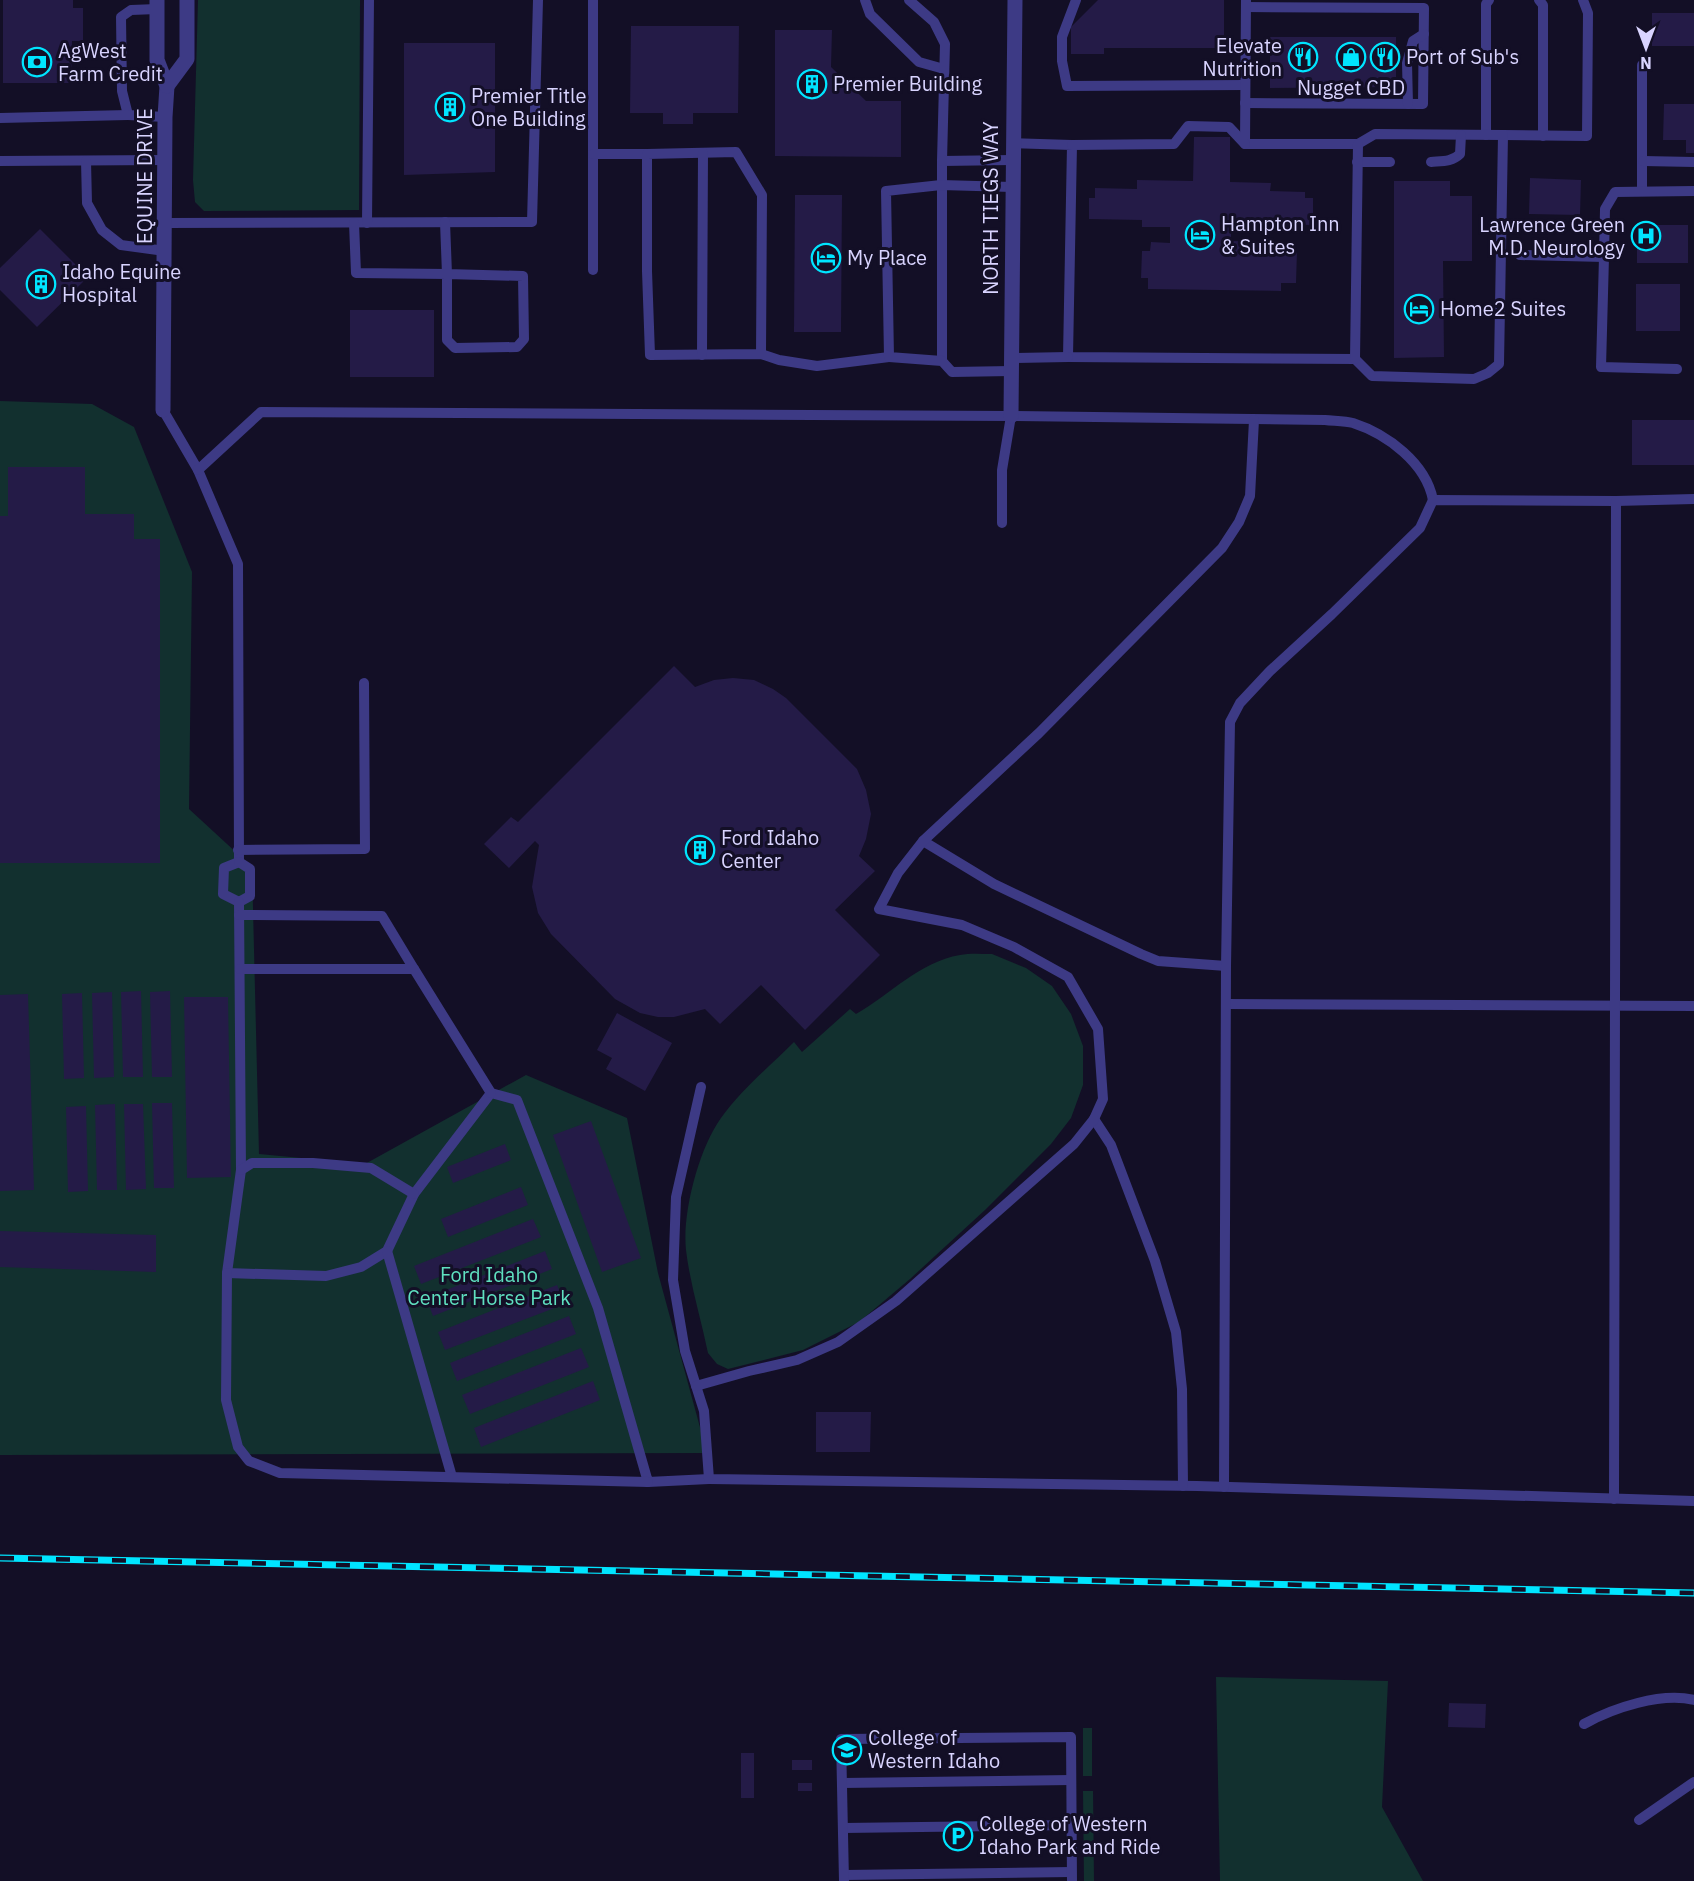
<svg xmlns="http://www.w3.org/2000/svg" width="1694" height="1881" viewBox="0 0 1694 1881" font-family="'IBM Plex Sans',sans-serif">
	<style>
		.green { fill: #12302f }
		.building { fill: #241b47 }
		.lines { fill: none; stroke-linecap: round; stroke-linejoin: round }
		.service { stroke: #3d3a85; stroke-width: 10 }
		.minor { stroke: #3d3a85; stroke-width: 15 }
		.rail-casing { stroke: #00e5ff; stroke-width: 7 }
		.rail { stroke: #130f26; stroke-width: 4.5; stroke-dasharray: 14; stroke-linecap: butt }
		.labels { text-anchor: middle; stroke-width: 6; stroke-linejoin: round; paint-order: stroke }
		.poi-label { font-size: 20px; fill: #d9d4ff; stroke: #130f26; text-anchor: start }
		.street-label { font-size: 20px; fill: #d9d4ff; stroke: #130f26 }
		.park-label { font-size: 20px; fill: #5fe0c0; stroke: #130f26 }
	</style>
	<rect width="100%" height="100%" fill="#130f26"/>
	<!-- green -->
	<g class="green">
		<polygon points="198,0 360,0 359,210 204,211 195,202 193,180"/>
		<polygon points="0,401 92,404 134,427 192,572 189,809 252,867 259,1154 365,1164 526,1075 627,1118 658,1273 707,1453 0,1455"/>
		<path d="M992 954 1026 968 1052 986 1071 1014 1083 1046V1085L1071 1118 1051 1144 985 1210 910 1279 859 1322 803 1350 728 1369 717 1364 708 1353C701 1319 690 1284 686 1250 682 1213 699 1148 721 1118 741 1090 769 1067 794 1042L802 1052 850 1009 856 1014C890 995 919 962 960 955 970 953 981 954 992 954Z"/>
		<polygon points="1216,1677 1388,1681 1382,1807 1423,1881 1220,1881"/>
		<rect x="1083" y="1728" width="9" height="48"/>
		<polygon points="1083,1791 1093,1791 1094,1881 1084,1881"/>
	</g>
	<!-- building -->
	<g class="building">
		<polygon points="3,0 73,0 73,8 83,8 83,41 72,41 71,83 3,83"/>
		<polygon points="1098,0 1224,0 1224,48 1104,48 1104,54 1071,54 1071,27"/>
		<rect x="1652" y="13" width="42" height="33"/>
		<polygon points="631,26 739,26 738,113 693,113 693,124 663,124 663,113 630,113"/>
		<polygon points="775,30 832,30 831,67 866,101 901,101 901,157 775,156"/>
		<polygon points="1270,37 1396,37 1396,87 1270,88"/>
		<polygon points="404,43 495,43 495,172 404,175"/>
		<polygon points="1664,104 1694,104 1694,153 1686,153 1686,140 1663,140"/>
		<polygon points="1194,137 1230,137 1230,182 1271,183 1270,191 1305,192 1305,198 1313,198 1313,225 1273,224 1273,230 1231,229 1231,241 1281,242 1280,251 1297,251 1296,283 1281,283 1281,291 1148,289 1148,278 1141,278 1142,251 1150,251 1151,242 1170,243 1170,227 1142,227 1142,220 1089,219 1089,198 1095,198 1095,188 1137,189 1137,180 1193,181"/>
		<polygon points="1530,178 1581,180 1580,215 1529,214"/>
		<polygon points="1394,181 1450,181 1450,196 1472,196 1472,261 1443,261 1444,357 1394,358"/>
		<polygon points="795,195 842,195 841,332 794,332"/>
		<rect x="1637" y="225" width="51" height="38"/>
		<polygon points="40,229 88,277 37,327 0,290 0,268"/>
		<rect x="1636" y="284" width="44" height="47"/>
		<rect x="350" y="310" width="84" height="67"/>
		<rect x="1632" y="420" width="62" height="45"/>
		<polygon points="8,467 85,467 85,514 134,514 134,539 160,539 160,863 0,863 0,516 8,516"/>
		<polygon points="674,666 695,687 714,680 733,678 754,680 773,689 786,698 857,769 866,790 871,814 866,839 859,856 875,871 835,910 880,955 805,1030 761,985 720,1024 705,1009 674,1017 658,1017 640,1013 615,999 551,934 538,913 532,887 539,845 535,841 509,868 484,844 511,817 518,822"/>
		<polygon points="141,991 143,1077 123,1077 121,992"/>
		<polygon points="170,991 172,1077 152,1077 150,992"/>
		<polygon points="112,992 114,1077 94,1078 92,993"/>
		<polygon points="82,993 84,1078 64,1079 62,994"/>
		<polygon points="28,994 34,1190 0,1191 0,995"/>
		<polygon points="184,997 228,997 231,1177 187,1178"/>
		<polygon points="617,1013 672,1043 645,1091 606,1069 612,1058 597,1050"/>
		<polygon points="152,1103 172,1103 174,1188 154,1188"/>
		<polygon points="115,1104 117,1190 97,1190 95,1105"/>
		<polygon points="124,1104 143,1104 146,1189 126,1190"/>
		<polygon points="86,1106 88,1191 68,1192 66,1107"/>
		<polygon points="591,1121 641,1258 602,1272 553,1135"/>
		<polygon points="505,1144 511,1160 453,1183 447,1167"/>
		<polygon points="521,1187 528,1205 448,1237 441,1219"/>
		<polygon points="533,1219 541,1237 421,1284 414,1266"/>
		<polygon points="0,1231 156,1235 156,1272 0,1267"/>
		<polygon points="545,1251 552,1269 433,1316 426,1298"/>
		<polygon points="557,1285 565,1304 445,1350 438,1332"/>
		<polygon points="569,1316 576,1334 457,1381 450,1363"/>
		<polygon points="581,1348 589,1367 470,1414 462,1395"/>
		<polygon points="593,1381 600,1400 481,1447 474,1428"/>
		<polygon points="816,1412 871,1412 870,1452 816,1452"/>
		<polygon points="1449,1703 1486,1704 1485,1728 1448,1727"/>
		<rect x="741" y="1753" width="13" height="45"/>
		<rect x="792" y="1760" width="20" height="10"/>
		<rect x="798" y="1783" width="14" height="8"/>
	</g>
	<g class="lines">
		<!-- service -->
		<g class="service">
			<polyline points="593,0 593,270"/>
			<polyline points="865,0 870,14 919,62 944,69"/>
			<polyline points="909,0 934,22 945,44 942,161 942,361"/>
			<polyline points="1076,0 1062,37 1062,61 1067,86 1245,85"/>
			<polyline points="1539,0 1543,5 1543,136"/>
			<polyline points="157,9 131,10 121,17 122,91 128,115 165,117"/>
			<polyline points="1642,65 1642,191"/>
			<polyline points="1245,103 1423,104 1424,8 1246,7"/>
			<polyline points="1408,104 1407,63 1413,41 1424,34"/>
			<polyline points="0,118 128,115"/>
			<polyline points="1486,135 1486,4 1489,0"/>
			<polyline points="1503,135 1587,136 1588,13 1583,0"/>
			<polyline points="1012,143 1072,145 1068,357 1355,359 1372,376 1474,379 1488,373 1499,364 1503,135 1375,134 1358,144 1245,144 1246,0"/>
			<polyline points="1072,145 1174,144 1188,126 1229,127 1245,144"/>
			<polyline points="593,154 647,154"/>
			<polyline points="0,161 165,160"/>
			<polyline points="86,161 87,203 102,230 121,245 165,251"/>
			<polyline points="942,161 1012,160"/>
			<polyline points="1643,161 1694,162"/>
			<polyline points="1357,162 1390,162"/>
			<path d="M1431 162C1441 161 1452 162 1460 154L1461 135"/>
			<polyline points="165,223 532,222 538,0"/>
			<polyline points="354,223 356,273 447,274 447,340 455,348 517,347 524,339 523,276 447,274 445,222"/>
			<polyline points="367,223 369,0"/>
			<polyline points="1520,255 1604,257 1605,209 1615,192 1694,191"/>
			<polyline points="1604,257 1601,367 1677,369"/>
			<polyline points="761,354 762,195 736,152 647,154 647,271 650,355 761,354 779,360 817,366 889,357"/>
			<polyline points="702,355 703,153"/>
			<polyline points="1011,358 1068,357"/>
			<polyline points="1355,359 1358,144"/>
			<polyline points="1011,371 952,372 942,361 889,357 886,191 941,185 1012,187"/>
			<polyline points="163,410 198,470 238,564 239,862"/>
			<path d="M198 470 261 412 1011 416 1325 420C1334 421 1345 421 1353 423 1387 434 1426 463 1433 500"/>
			<polyline points="1002,523 1002,470 1011,416"/>
			<polyline points="923,841 994,884 1141,954 1158,961 1226,966"/>
			<polyline points="238,850 365,849 364,683"/>
			<polyline points="239,862 224,868 223,894 239,902"/>
			<polyline points="239,862 250,869 250,896 239,902"/>
			<polyline points="239,902 241,1170 227,1273 326,1276 361,1267 387,1251 414,1194 491,1093 517,1100 598,1308 648,1482 709,1479"/>
			<polyline points="239,915 382,916 414,969"/>
			<polyline points="240,969 414,969 491,1093"/>
			<polyline points="1227,1004 1694,1006"/>
			<polyline points="701,1087 676,1197 673,1280 685,1351 704,1411 709,1479 1197,1486 1694,1501"/>
			<polyline points="1094,1119 1111,1145 1155,1261 1176,1332 1182,1389 1183,1486"/>
			<polyline points="241,1170 252,1163 313,1163 371,1168 414,1194"/>
			<polyline points="387,1251 452,1477"/>
			<polyline points="227,1273 226,1400 238,1447 249,1461 280,1473 648,1482"/>
			<polyline points="696,1386 749,1371 797,1360 838,1342 896,1301 1074,1144 1094,1119 1103,1099 1098,1029 1068,977 1014,947 962,925 879,909 898,873 923,841 1039,733 1222,548 1239,522 1250,496 1254,420"/>
			<polyline points="1224,1487 1226,966 1230,722 1240,703 1270,671 1332,614 1420,528 1433,500 1616,501 1694,499"/>
			<polyline points="1614,1499 1616,501"/>
			<path d="M1584 1724C1613 1708 1661 1692 1694 1700"/>
			<polyline points="842,1783 1071,1780"/>
			<polyline points="1639,1820 1694,1782"/>
			<polyline points="843,1828 1071,1825"/>
			<polyline points="844,1875 1071,1872"/>
			<polyline points="844,1881 841,1739 1071,1737 1072,1881"/>
		</g>
		<!-- minor -->
		<g class="minor">
			<polyline points="157,0 157,60 167,86 165,117 163,410"/>
			<polyline points="167,86 187,59 187,0"/>
			<polyline points="1011,416 1015,0"/>
		</g>
		<!-- rail casing -->
		<g class="rail-casing">
			<polyline id="rail" points="0,1558 1694,1593"/>
		</g>
		<!-- rail -->
		<use href="#rail" class="rail"/>
	</g>
	<!-- icons -->
	<defs>
		<g id="restaurant-ring" transform="scale(1.5)"><circle r="9.5" fill="#130f26" stroke="#00e5ff" stroke-width="1.5"/><path d="M-5-6h1v4h1v-4h1v4h1v-4h1v5L-1.5 .5V6h-2V.5L-5-1ZM5-6V6H3V1.5H1.5Q1.5-4 5-6Z" fill="#00e5ff"/></g>
		<g id="shop-ring" transform="scale(1.5)"><circle r="9.5" fill="#130f26" stroke="#00e5ff" stroke-width="1.5"/><path d="M-5-2.5h2.3a2.7 3.5 0 0 1 5.4 0H5L5.5 6h-11ZM-1.5-2.5h3a1.5 2.3 0 0 0-3 0Z" fill="#00e5ff"/></g>
		<g id="bank-ring" transform="scale(1.5)"><circle r="9.5" fill="#130f26" stroke="#00e5ff" stroke-width="1.5"/><path d="M-6-4H6V4H-6ZM0-2.3a2.3 2.3 0 1 0 0 4.6a2.3 2.3 0 1 0 0-4.6Z" fill="#00e5ff"/></g>
		<g id="building-ring" transform="scale(1.5)"><circle r="9.5" fill="#130f26" stroke="#00e5ff" stroke-width="1.5"/><path d="M-4-6H4V6H1V3H-1V6H-4ZM-2.5-4.3h1.7v1.8h-1.7ZM.8-4.3h1.7v1.8H.8ZM-2.5-1h1.7V.8h-1.7ZM.8-1h1.7V.8H.8Z" fill="#00e5ff"/></g>
		<g id="hotel-ring" transform="scale(1.5)"><circle r="9.5" fill="#130f26" stroke="#00e5ff" stroke-width="1.5"/><path d="M-6-4.5h1.5V1H6V5H4.5V3h-9V5H-6ZM-4 0a1.8 1.8 0 1 1 3.6 0ZM.5 0V-2.5h3Q6-2.5 6 0Z" fill="#00e5ff"/></g>
		<g id="hospital-ring" transform="scale(1.5)"><circle r="9.5" fill="#130f26" stroke="#00e5ff" stroke-width="1.5"/><path d="M-5-5h3v3.5h4V-5h3V5h-3V1.5h-4V5h-3Z" fill="#00e5ff"/></g>
		<g id="university-ring" transform="scale(1.5)"><circle r="9.5" fill="#130f26" stroke="#00e5ff" stroke-width="1.5"/><path d="M0-5L7-2L0 1L-7-2ZM-4 1L0 2.5L4 1V4Q0 6-4 4Z" fill="#00e5ff"/></g>
		<g id="parking-ring" transform="scale(1.5)"><circle r="9.5" fill="#130f26" stroke="#00e5ff" stroke-width="1.5"/><path d="M-3.5-5.5H1a3.5 3.5 0 0 1 0 7H-1V5.5H-3.5ZM-1-3.4V-.6H.8a1.4 1.4 0 0 0 0-2.8Z" fill="#00e5ff"/></g>
	</defs>
	<g fill-rule="evenodd">
		<use href="#restaurant-ring" x="1303" y="57"/>
		<use href="#shop-ring" x="1351" y="57"/>
		<use href="#restaurant-ring" x="1385" y="57"/>
		<use href="#bank-ring" x="37" y="62"/>
		<use href="#building-ring" x="812" y="84"/>
		<use href="#building-ring" x="450" y="107"/>
		<use href="#hotel-ring" x="1200" y="235"/>
		<use href="#hospital-ring" x="1646" y="236"/>
		<use href="#hotel-ring" x="826" y="258"/>
		<use href="#building-ring" x="41" y="284"/>
		<use href="#hotel-ring" x="1419" y="309"/>
		<use href="#building-ring" x="700" y="850"/>
		<use href="#university-ring" x="847" y="1750"/>
		<use href="#parking-ring" x="958" y="1836"/>
	</g>
	<g class="labels">
		<!-- poi labels -->
		<g class="poi-label">
			<text x="1282" y="53" text-anchor="end">Elevate<tspan x="1282" dy="23">Nutrition</tspan></text>
			<text x="58" y="58">AgWest<tspan x="58" dy="23">Farm Credit</tspan></text>
			<text x="1406" y="64">Port of Sub's</text>
			<text x="833" y="91">Premier Building</text>
			<text x="1351" y="95" text-anchor="middle">Nugget CBD</text>
			<text x="471" y="103">Premier Title<tspan x="471" dy="23">One Building</tspan></text>
			<text x="1221" y="231">Hampton Inn<tspan x="1221" dy="23">&amp; Suites</tspan></text>
			<text x="1625" y="232" text-anchor="end">Lawrence Green<tspan x="1625" dy="23">M.D. Neurology</tspan></text>
			<text x="847" y="265">My Place</text>
			<text x="62" y="279">Idaho Equine<tspan x="62" dy="23">Hospital</tspan></text>
			<text x="1440" y="316">Home2 Suites</text>
			<text x="721" y="845">Ford Idaho<tspan x="721" dy="23">Center</tspan></text>
			<text x="868" y="1745">College of<tspan x="868" dy="23">Western Idaho</tspan></text>
			<text x="979" y="1831">College of Western<tspan x="979" dy="23">Idaho Park and Ride</tspan></text>
		</g>
		<!-- street labels -->
		<g class="street-label">
			<text transform="translate(145 176) rotate(-90)" y="7">EQUINE DRIVE</text>
			<text transform="translate(991 208) rotate(-90)" y="7">NORTH TIEGS WAY</text>
		</g>
		<!-- park labels -->
		<g class="park-label">
			<text x="489" y="1282">Ford Idaho<tspan x="489" dy="23">Center Horse Park</tspan></text>
		</g>
	</g>
	<!-- north arrow -->
	<g transform="translate(1646 48) rotate(180)" stroke="#130f26" stroke-width="4.5" paint-order="stroke">
	<path d="M0-4.5L10 22L0 15L-10 22Z" fill="#d9d4ff"/>
	<text y="-9" font-size="16" font-weight="bold" text-anchor="middle" fill="#d9d4ff">N</text>
	</g>
</svg>
